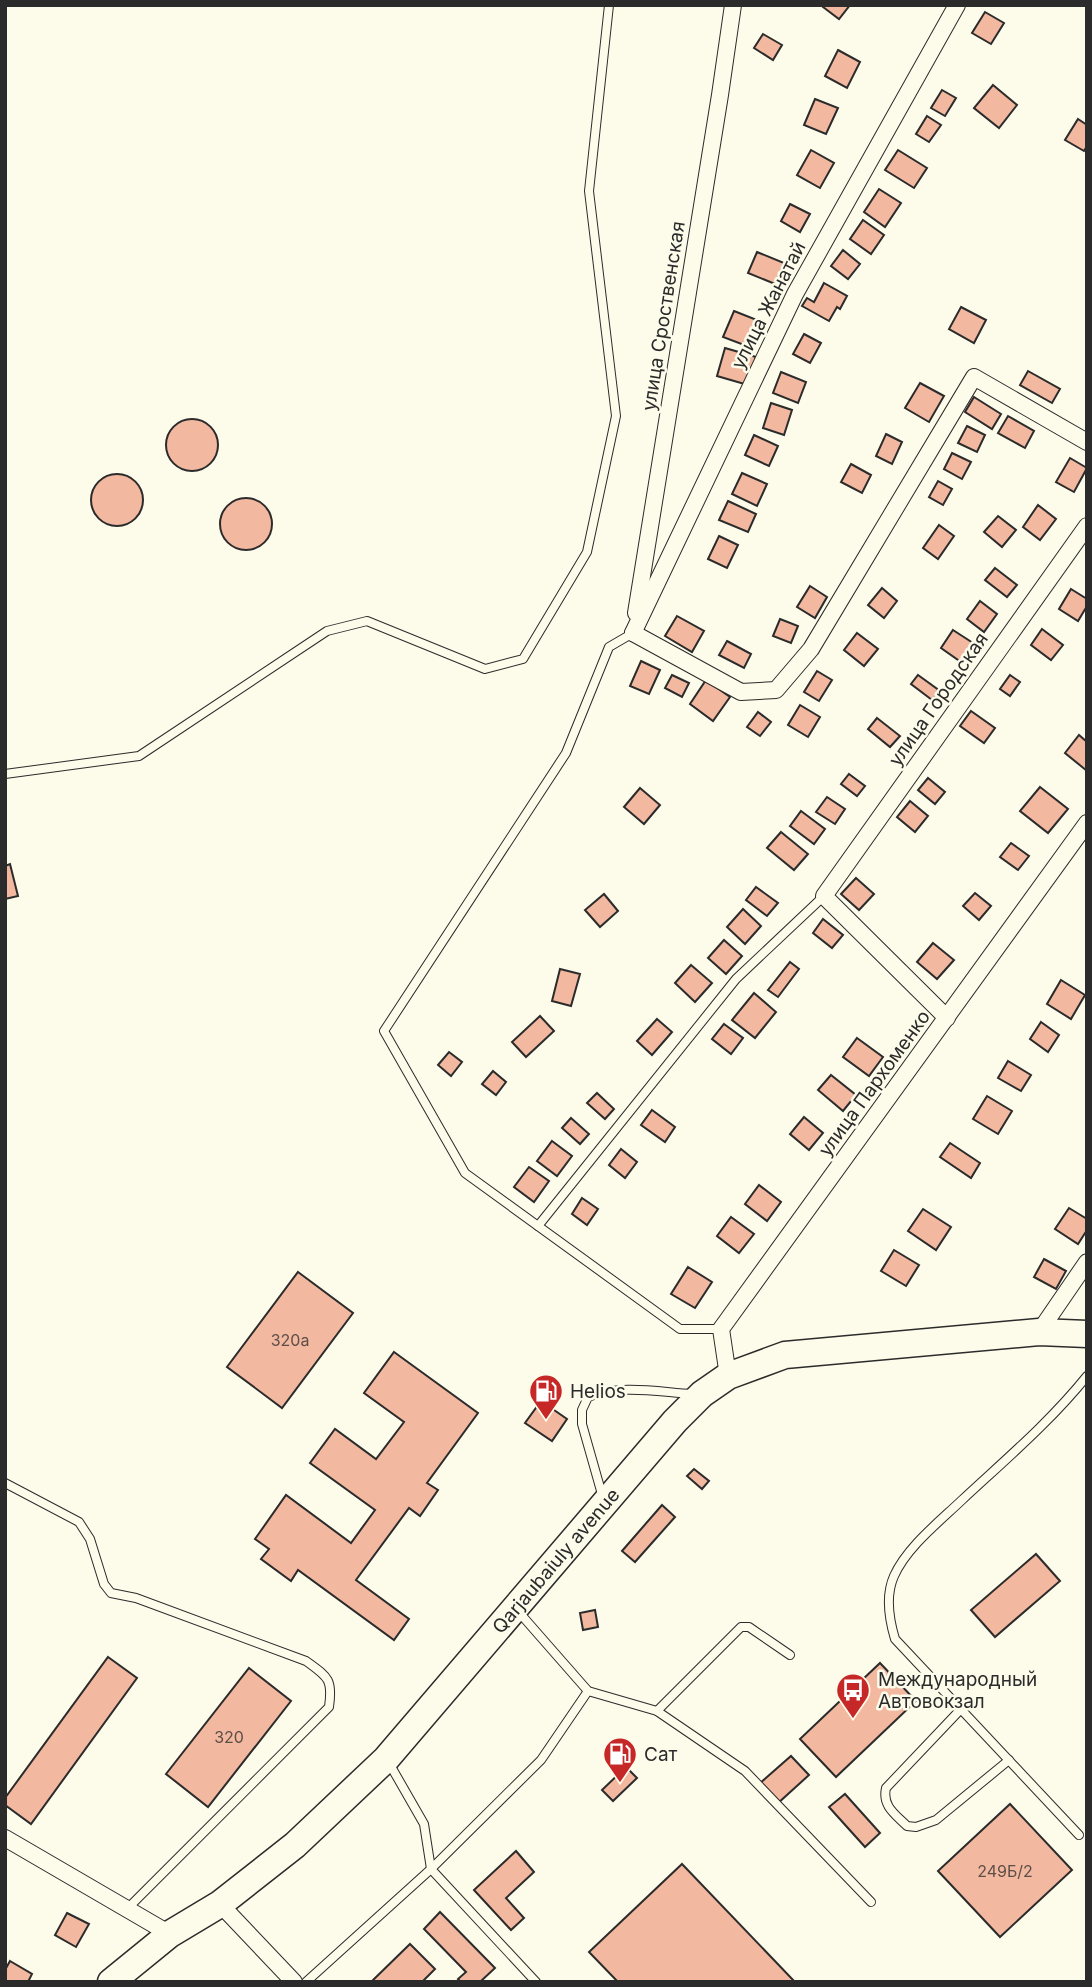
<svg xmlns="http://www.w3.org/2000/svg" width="1092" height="1987" viewBox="0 0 1092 1987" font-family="Inter,sans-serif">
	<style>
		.building { fill: #f2b8a0; stroke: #2b2b2b; stroke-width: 2 }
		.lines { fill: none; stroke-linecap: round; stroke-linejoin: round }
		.service-casing { stroke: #2b2b2b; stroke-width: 10 }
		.minor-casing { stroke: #2b2b2b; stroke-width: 18 }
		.trunk-casing { stroke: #2b2b2b; stroke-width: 29 }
		.service { stroke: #fdfbea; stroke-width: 8 }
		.minor { stroke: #fdfbea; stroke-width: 16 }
		.trunk { stroke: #fdfbea; stroke-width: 26 }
		.labels { text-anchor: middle; stroke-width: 5; stroke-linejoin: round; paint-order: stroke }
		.number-label { font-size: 16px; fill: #5d4e48 }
		.street-label { font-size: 19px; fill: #2b2b2b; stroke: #fdfbea }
		.poi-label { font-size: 19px; fill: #2b2b2b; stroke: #fdfbea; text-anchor: start }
	</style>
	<rect width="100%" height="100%" fill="#fdfbea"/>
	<!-- building -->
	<g class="building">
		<polygon points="824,5 850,5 839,19 823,7"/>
		<polygon points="985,12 1004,23 991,44 972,33"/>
		<polygon points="763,34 782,45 773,60 754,48"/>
		<polygon points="838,50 860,62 847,88 825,76"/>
		<polygon points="993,85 1017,105 999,128 974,108"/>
		<polygon points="942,90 956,98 945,116 931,108"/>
		<polygon points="815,99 838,108 826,134 804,125"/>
		<polygon points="927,116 941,125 929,142 916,134"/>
		<polygon points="1078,119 1087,125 1087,146 1084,151 1065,140"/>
		<polygon points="811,150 834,163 820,188 797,175"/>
		<polygon points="898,150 927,168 914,188 885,170"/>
		<polygon points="879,189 901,203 885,227 864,212"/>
		<polygon points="790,204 810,214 800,232 781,221"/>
		<polygon points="863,220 884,235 871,254 850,239"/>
		<polygon points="843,250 860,264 848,279 831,266"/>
		<polygon points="757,252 784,263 775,284 748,273"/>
		<polygon points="824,283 847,296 840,309 837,307 829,321 802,306 807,298 814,302"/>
		<polygon points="961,307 986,320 974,343 949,329"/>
		<polygon points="734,311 762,322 752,348 723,337"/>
		<polygon points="804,334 821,343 810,363 793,354"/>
		<polygon points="725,348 756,357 748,385 717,376"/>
		<polygon points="1028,371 1060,389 1052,403 1020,385"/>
		<polygon points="781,372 806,382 798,403 773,393"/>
		<polygon points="920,383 944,396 929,422 905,408"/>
		<polygon points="974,397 1001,414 992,429 965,412"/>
		<polygon points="771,403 792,410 784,435 763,428"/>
		<polygon points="1008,416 1034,431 1025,448 998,433"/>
		<circle cx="192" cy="445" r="26"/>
		<polygon points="967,426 985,435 977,452 958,443"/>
		<polygon points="886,434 902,442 892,464 876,456"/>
		<polygon points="754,435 778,446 769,466 745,455"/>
		<polygon points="952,453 971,462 962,479 944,469"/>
		<polygon points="1070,458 1087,468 1074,492 1056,482"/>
		<polygon points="851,464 871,475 862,493 841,482"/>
		<polygon points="742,473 767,484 757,506 732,494"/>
		<circle cx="117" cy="500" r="26"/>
		<polygon points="938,481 952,489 943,505 929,497"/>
		<circle cx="246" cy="524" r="26"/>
		<polygon points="728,501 756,514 748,532 719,520"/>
		<polygon points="1038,505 1056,519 1040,540 1023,527"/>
		<polygon points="998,516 1016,530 1002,547 984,532"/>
		<polygon points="939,525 954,536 938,559 923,548"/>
		<polygon points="719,536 738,545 727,568 708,559"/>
		<polygon points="995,568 1017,585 1007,597 985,580"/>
		<polygon points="810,586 827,597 815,618 797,607"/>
		<polygon points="882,588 897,601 884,618 868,605"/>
		<polygon points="1071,589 1087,599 1087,606 1078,621 1059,609"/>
		<polygon points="980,601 997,614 984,632 967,619"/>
		<polygon points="677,616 704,631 692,652 665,636"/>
		<polygon points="780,619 798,626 791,643 773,636"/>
		<polygon points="1042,629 1063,645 1051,660 1031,645"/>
		<polygon points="953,630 973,643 961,662 941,648"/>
		<polygon points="857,633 878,649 864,666 844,650"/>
		<polygon points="727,641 751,654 744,668 719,655"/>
		<polygon points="641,661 660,670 649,694 630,686"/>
		<polygon points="817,671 832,680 819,701 804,692"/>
		<polygon points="672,675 689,683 682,697 665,688"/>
		<polygon points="918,675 940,691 932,700 911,684"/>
		<polygon points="1010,675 1020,682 1010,696 1000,689"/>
		<polygon points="706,680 730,697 713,721 690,704"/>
		<polygon points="800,705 820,717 808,737 788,725"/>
		<polygon points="971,711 995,728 984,743 960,726"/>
		<polygon points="758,712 771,722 760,736 747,727"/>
		<polygon points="877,718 900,736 890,747 868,729"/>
		<polygon points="1079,735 1087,742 1087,771 1065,753"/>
		<polygon points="849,774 865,786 857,796 841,784"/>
		<polygon points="928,778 945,792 935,804 918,790"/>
		<polygon points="1040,787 1068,809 1048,833 1020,811"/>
		<polygon points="640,788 660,805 644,824 624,807"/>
		<polygon points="827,797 845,809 835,824 816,812"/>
		<polygon points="910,801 928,816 915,832 897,817"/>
		<polygon points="801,811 825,829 814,844 790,826"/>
		<polygon points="781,832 808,854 794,870 767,848"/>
		<polygon points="1011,843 1029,856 1018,870 1000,857"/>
		<polygon points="10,864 18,896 5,899 5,866"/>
		<polygon points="856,878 874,894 859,910 841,894"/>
		<polygon points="756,887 778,903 767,916 746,900"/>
		<polygon points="975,893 991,906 979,920 963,906"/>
		<polygon points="604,894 618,911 600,927 585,910"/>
		<polygon points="743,909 761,926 745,944 727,927"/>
		<polygon points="823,919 843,935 832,948 813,933"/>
		<polygon points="724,940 742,956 726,974 708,958"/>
		<polygon points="933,943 954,960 937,979 917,962"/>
		<polygon points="790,962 799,969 778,997 768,990"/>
		<polygon points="691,965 712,983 695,1002 675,983"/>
		<polygon points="560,969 580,974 571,1006 552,1001"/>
		<polygon points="1061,980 1085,995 1071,1019 1047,1004"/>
		<polygon points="754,993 776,1012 755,1038 732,1020"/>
		<polygon points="540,1016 554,1031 526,1057 512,1042"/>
		<polygon points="657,1019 672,1032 652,1055 637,1041"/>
		<polygon points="1041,1022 1059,1035 1048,1052 1030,1039"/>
		<polygon points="724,1024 743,1038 731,1054 712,1039"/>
		<polygon points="857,1038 883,1057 869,1076 843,1057"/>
		<polygon points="449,1052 462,1062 451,1076 438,1065"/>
		<polygon points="1008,1061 1031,1075 1021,1091 998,1078"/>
		<polygon points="493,1071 506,1082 496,1095 482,1084"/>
		<polygon points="831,1075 856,1095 843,1111 818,1090"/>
		<polygon points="597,1093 614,1109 605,1119 587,1103"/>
		<polygon points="987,1096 1012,1111 998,1134 973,1119"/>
		<polygon points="652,1110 675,1127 665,1142 641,1125"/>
		<polygon points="804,1117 823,1133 809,1150 790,1134"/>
		<polygon points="571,1118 589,1134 580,1144 562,1128"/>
		<polygon points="552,1141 572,1156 557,1176 537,1161"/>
		<polygon points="950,1143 980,1163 971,1178 940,1157"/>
		<polygon points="621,1149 637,1162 625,1178 609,1165"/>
		<polygon points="529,1167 549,1181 534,1202 514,1187"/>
		<polygon points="759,1185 781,1202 767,1221 745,1204"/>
		<polygon points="582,1198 598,1209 587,1225 572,1214"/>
		<polygon points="1069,1208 1087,1219 1087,1230 1078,1244 1055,1229"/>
		<polygon points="923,1209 951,1227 936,1250 908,1231"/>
		<polygon points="731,1217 754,1234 739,1253 717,1236"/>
		<polygon points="894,1250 919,1265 906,1286 881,1271"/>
		<polygon points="1044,1259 1066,1271 1056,1289 1034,1277"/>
		<polygon points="688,1267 712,1282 695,1308 671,1294"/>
		<polygon points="298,1272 353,1313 282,1408 227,1367"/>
		<polygon points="394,1352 478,1413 427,1483 438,1490 420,1516 409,1508 356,1580 409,1619 394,1640 298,1570 291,1581 261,1559 269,1549 255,1539 286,1495 351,1543 375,1510 310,1463 335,1429 376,1459 404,1422 364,1393"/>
		<polygon points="541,1401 567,1419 552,1441 525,1423"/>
		<polygon points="694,1469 709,1481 702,1489 687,1476"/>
		<polygon points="662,1505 675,1517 635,1562 622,1551"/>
		<polygon points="1036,1554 1060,1581 995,1637 971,1610"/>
		<polygon points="595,1610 598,1627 583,1630 580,1613"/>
		<polygon points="108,1657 137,1678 31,1824 5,1805 5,1798"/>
		<polygon points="880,1663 916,1701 836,1777 800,1739"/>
		<polygon points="249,1668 291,1701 208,1807 166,1774"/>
		<polygon points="791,1756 809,1775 777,1804 759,1784"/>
		<polygon points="626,1767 637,1778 613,1801 602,1790"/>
		<polygon points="845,1794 880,1833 865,1847 829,1807"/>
		<polygon points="1010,1804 1072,1870 1000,1937 938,1871"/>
		<polygon points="516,1851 534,1872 506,1898 524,1918 511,1930 474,1890"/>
		<polygon points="682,1864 795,1982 618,1982 589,1952"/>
		<polygon points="440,1912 495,1968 480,1982 461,1982 458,1979 466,1972 424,1929"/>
		<polygon points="67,1913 89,1924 76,1947 55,1935"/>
		<polygon points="410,1944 435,1969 422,1982 371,1982"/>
		<polygon points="10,1961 32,1974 28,1982 5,1982 5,1970"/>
	</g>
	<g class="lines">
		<!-- service casing -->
		<g class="service-casing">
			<g id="service">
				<polyline points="633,633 609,647 566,753 384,1031 465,1173 680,1329 721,1329"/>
				<polyline points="5,774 139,756 327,631 367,621 485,669 523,659 587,552 616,416 589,191 609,5"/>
				<polyline points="538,1226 736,979 824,896"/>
				<path d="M5 1483 79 1522 90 1539 104 1584 111 1593 136 1598 306 1661C328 1677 333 1679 329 1707L127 1909"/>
				<path d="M603 1498 582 1424V1410L588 1397C620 1384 658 1392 692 1394"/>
				<polyline points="517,1610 588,1691 657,1711 745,1771 871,1902"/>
				<path d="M961 1709 886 1788C882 1806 895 1814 907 1826L916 1827 936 1820 1009 1760"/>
				<polyline points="657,1711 741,1627 749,1627 790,1655"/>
				<polyline points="389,1763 424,1824 431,1869 536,1982"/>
				<path d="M1079 1835 895 1639C889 1619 885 1596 894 1576 907 1547 939 1522 962 1500 1005 1460 1050 1422 1087 1376"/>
				<polyline points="306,1982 431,1869 541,1760 588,1691"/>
			</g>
		</g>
		<!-- minor casing -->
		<g class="minor-casing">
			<g id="minor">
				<polyline points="636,613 720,95 733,5"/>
				<polyline points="633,633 795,294 957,5"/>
				<polyline points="633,633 741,692 776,690 811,649 974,377 1087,442"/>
				<polyline points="947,1018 824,896 1087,526"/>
				<polyline points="1039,1332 1087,1262"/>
				<polyline points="728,1376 721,1329 1087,823"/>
				<polyline points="5,1838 170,1934"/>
				<polyline points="220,1904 294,1982"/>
			</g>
		</g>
		<!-- trunk casing -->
		<g class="trunk-casing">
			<g id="trunk">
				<path id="s1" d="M111 1982 170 1934 220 1904 295 1845 386 1759 675 1421 702 1394 728 1376 785 1355 1039 1332 1087 1334"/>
			</g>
		</g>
		<!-- service -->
		<use href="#service" class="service"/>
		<!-- minor -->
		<use href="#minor" class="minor"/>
		<!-- trunk -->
		<use href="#trunk" class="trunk"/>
	</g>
	<!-- icons -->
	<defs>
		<g id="fuel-pin" transform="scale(1.75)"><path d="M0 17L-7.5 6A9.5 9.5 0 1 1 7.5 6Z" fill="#c62828" stroke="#fdfbea"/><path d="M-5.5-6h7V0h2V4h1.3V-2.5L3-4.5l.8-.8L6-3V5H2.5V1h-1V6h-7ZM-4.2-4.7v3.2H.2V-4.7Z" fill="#fff"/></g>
		<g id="bus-pin" transform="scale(1.75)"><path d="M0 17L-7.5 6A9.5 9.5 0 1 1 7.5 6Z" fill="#c62828" stroke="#fdfbea"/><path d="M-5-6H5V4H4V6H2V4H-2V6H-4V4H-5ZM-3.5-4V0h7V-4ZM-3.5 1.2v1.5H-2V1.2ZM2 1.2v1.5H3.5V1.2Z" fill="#fff"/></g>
	</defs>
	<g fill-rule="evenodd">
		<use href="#fuel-pin" x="546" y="1391"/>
		<use href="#bus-pin" x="853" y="1690"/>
		<use href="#fuel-pin" x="620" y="1754"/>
	</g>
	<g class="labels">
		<!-- number labels -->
		<g class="number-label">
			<text x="290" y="1346">320а</text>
			<text x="229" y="1743">320</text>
			<text x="1005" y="1877">249Б/2</text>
		</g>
		<!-- street labels -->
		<g class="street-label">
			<text transform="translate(768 305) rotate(-63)" y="7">улица Жанатай</text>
			<text transform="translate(663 316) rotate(-81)" y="7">улица Сроственская</text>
			<text transform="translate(938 699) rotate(-55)" y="7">улица Городская</text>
			<text transform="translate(874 1083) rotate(-54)" y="7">улица Пархоменко</text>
			<text dy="7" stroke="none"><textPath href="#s1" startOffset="616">Qarjaubaiuly avenue</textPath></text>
		</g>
		<!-- poi labels -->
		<g class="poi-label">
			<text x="570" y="1398">Helios</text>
			<text x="878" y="1686">Международный<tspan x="878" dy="22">Автовокзал</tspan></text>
			<text x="644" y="1761">Сат</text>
		</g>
	</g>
	<!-- border -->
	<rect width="1092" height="1987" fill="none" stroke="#2b2b2b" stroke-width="14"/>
</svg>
